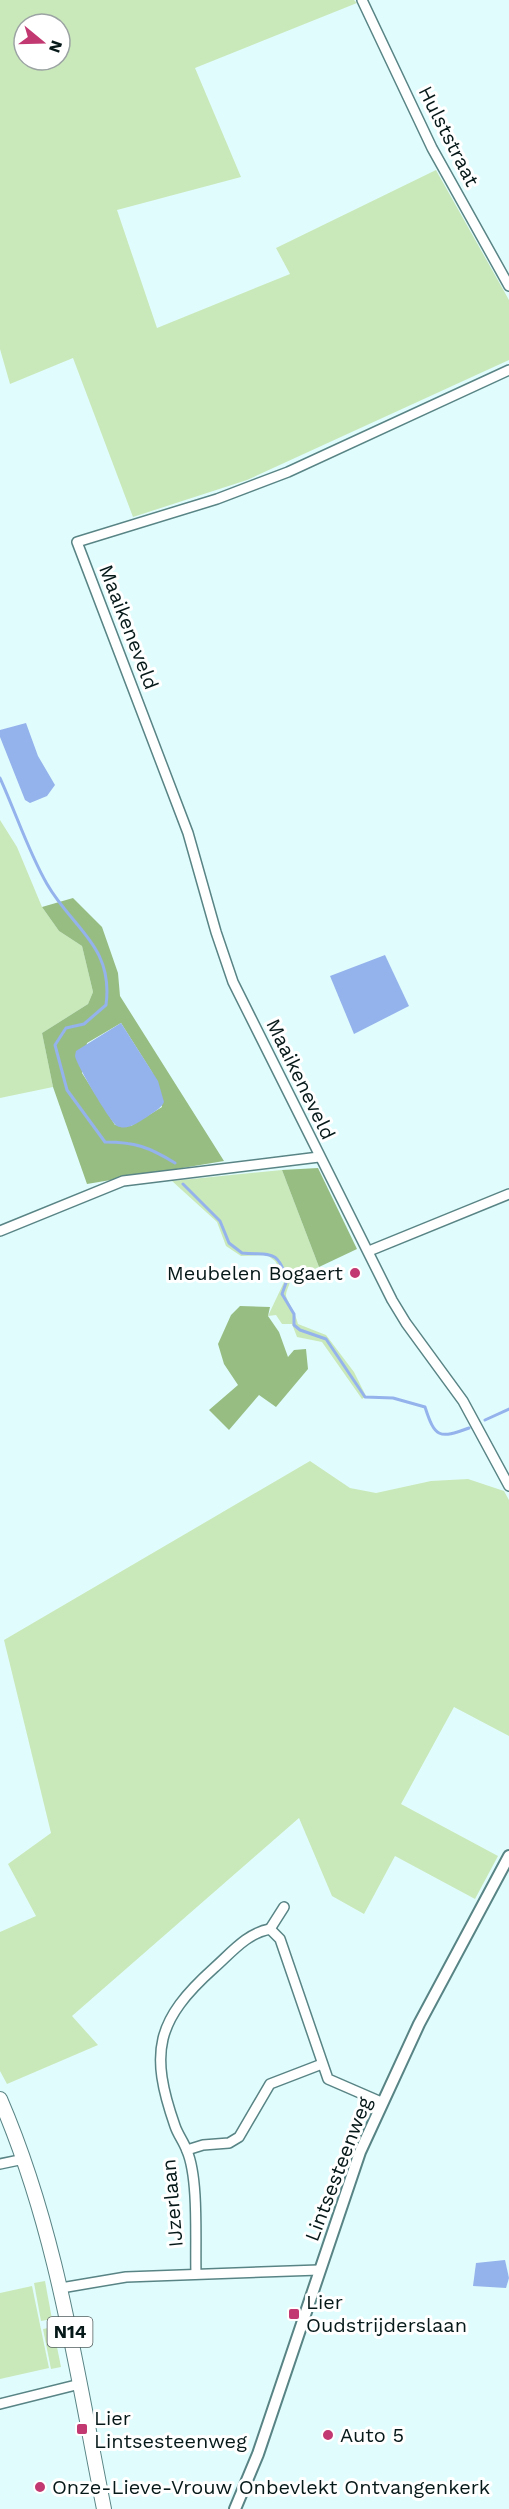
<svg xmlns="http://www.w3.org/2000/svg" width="509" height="2509" viewBox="0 0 509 2509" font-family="'Work Sans',sans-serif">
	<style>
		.green { fill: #cae9ba; fill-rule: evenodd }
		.forest { fill: #98bd83; fill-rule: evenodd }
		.water { fill: #94b2ec }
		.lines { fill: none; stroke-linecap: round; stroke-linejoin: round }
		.stream { stroke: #94b2ec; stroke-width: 3 }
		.minor-casing { stroke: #598485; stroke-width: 12 }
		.tertiary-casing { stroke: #598485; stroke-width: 14 }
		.primary-casing { stroke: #598485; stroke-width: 16 }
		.minor { stroke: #fff; stroke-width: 9 }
		.tertiary { stroke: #fff; stroke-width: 10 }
		.primary { stroke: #fff; stroke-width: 14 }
		.poi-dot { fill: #c23871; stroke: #fff; stroke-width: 2 }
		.labels { text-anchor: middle; stroke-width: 6; stroke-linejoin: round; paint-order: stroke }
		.shield { fill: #fff; stroke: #515d5d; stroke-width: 1.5 }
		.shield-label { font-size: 18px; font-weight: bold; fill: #061818 }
		.street-label { font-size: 20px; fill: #061818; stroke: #fff }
		.poi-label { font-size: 20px; fill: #061818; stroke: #fff; text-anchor: start }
	</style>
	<rect width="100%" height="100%" fill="#e1fcfd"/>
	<!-- green -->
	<g class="green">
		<path d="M0 0H354L357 3 195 68 241 177 117 210 157 328 290 274 276 248 436 170 509 300V360L247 480 133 517 73 358 10 384 0 349ZM24 24H60V60H24Z"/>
		<polygon points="0,820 17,847 42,907 59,931 82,946 93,992 88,1004 42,1033 53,1087 0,1098"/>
		<path d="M282 1170 319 1267 290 1280C290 1285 286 1290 286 1295 285 1297 296 1314 298 1324L326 1335 354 1372 366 1396 362 1399 322 1342 297 1337 292 1324H282L276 1315 268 1316 284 1282 282 1272 275 1261 267 1255 241 1256 226 1246 217 1222 172 1181Z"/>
		<polygon points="310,1461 350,1488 376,1493 431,1481 468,1479 504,1491 509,1500 509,1736 454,1707 401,1804 498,1856 475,1899 395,1856 364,1914 332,1896 299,1818 72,2016 98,2045 7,2084 0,2071 0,1932 36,1916 8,1864 51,1833 4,1640"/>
		<polygon points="45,2281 52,2319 41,2321 34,2283"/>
		<polygon points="32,2286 49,2368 0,2379 0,2293"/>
		<polygon points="53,2327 61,2367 51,2369 43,2329"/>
	</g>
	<!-- forest -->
	<g class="forest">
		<path d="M73 898 102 927 118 973 120 996 224 1161 87 1184 53 1087 42 1033 88 1004 93 992 82 946 59 931 42 907ZM121 1023 152 1072 162 1107 131 1126 115 1125 82 1073 87 1043Z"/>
		<polygon points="318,1168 357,1249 319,1267 282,1170"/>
		<polygon points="240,1306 270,1307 268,1316 279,1332 288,1357 294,1350 306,1349 308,1369 276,1407 259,1395 229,1430 209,1410 238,1385 224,1364 218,1344 231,1315"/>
	</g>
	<!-- water -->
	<g class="water">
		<polygon points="26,723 38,756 55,785 47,796 30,803 25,800 0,737 0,730"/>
		<polygon points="385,955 409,1006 354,1034 330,976"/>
		<path d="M121 1023 158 1081 164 1102C161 1109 153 1112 147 1117 139 1122 127 1131 117 1126 111 1123 77 1066 75 1056L76 1051Z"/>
		<polygon points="505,2260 509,2278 506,2288 473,2286 476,2263"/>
	</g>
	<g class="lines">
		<!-- stream -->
		<g class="stream">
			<path d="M0 778C16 813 28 851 47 884 72 928 114 946 106 1005L84 1024 66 1028 55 1045 67 1090 105 1142C135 1142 149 1147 175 1163"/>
			<path d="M183 1184 220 1221 229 1243 242 1253C269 1256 277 1247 287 1280L282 1294 294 1314V1325L300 1330 326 1339 365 1397 393 1398 425 1407C435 1438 439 1439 469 1428"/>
			<polyline points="485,1420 509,1409"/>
		</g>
		<!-- minor casing -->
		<g class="minor-casing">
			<g id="minor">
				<polyline points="362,0 432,148 509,286"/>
				<polyline points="509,370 288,472 217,499 77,542 188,833 216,932 233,982 392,1300 406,1323 463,1401 509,1486"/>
				<polyline points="0,1231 123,1181 319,1157"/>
				<polyline points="369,1251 509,1194"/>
				<polyline points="270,1929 284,1907"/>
				<polyline points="187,2150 203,2145 229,2143 239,2137 270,2084 322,2064"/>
				<polyline points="0,2164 24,2159"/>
				<path d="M196 2274C195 2242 199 2179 187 2151 184 2142 178 2135 175 2126 149 2052 156 2020 214 1968 231 1953 247 1933 270 1929L280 1939 328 2079 381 2102"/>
				<polyline points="61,2288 126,2277 319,2270"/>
				<polyline points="0,2404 80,2384"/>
			</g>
		</g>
		<!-- tertiary casing -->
		<g class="tertiary-casing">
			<polyline id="tertiary" points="235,2509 258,2454 360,2152 419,2024 509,1856"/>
		</g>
		<!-- primary casing -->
		<g class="primary-casing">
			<path id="primary" d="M0 2099C57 2231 76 2369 104 2509"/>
		</g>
		<!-- minor -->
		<use href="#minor" class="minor"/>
		<!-- tertiary -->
		<use href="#tertiary" class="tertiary"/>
		<!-- primary -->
		<use href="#primary" class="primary"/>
	</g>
	<!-- markers -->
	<g class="poi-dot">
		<circle cx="355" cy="1273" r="6"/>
		<rect x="288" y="2308" width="12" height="12" rx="3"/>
		<rect x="76" y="2423" width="12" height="12" rx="3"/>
		<circle cx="328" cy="2435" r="6"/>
		<circle cx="40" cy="2487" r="6"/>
	</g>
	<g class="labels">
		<!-- shield labels -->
		<rect class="shield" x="47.5" y="2317" width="45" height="30" rx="4.5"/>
		<g class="shield-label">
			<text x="70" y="2338">N14</text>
		</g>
		<!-- street labels -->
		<g class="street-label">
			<text transform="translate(449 136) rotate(63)" y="7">Hulststraat</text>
			<text transform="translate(129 627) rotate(69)" y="7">Maaikeneveld</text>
			<text transform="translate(301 1079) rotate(64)" y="7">Maaikeneveld</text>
			<text transform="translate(338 2169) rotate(-69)" y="7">Lintsesteenweg</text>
			<text transform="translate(172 2203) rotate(-95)" y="7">IJzerlaan</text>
		</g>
		<!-- poi labels -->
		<g class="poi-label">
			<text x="343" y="1280" text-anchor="end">Meubelen Bogaert</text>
			<text x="306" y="2309">Lier<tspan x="306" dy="23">Oudstrijderslaan</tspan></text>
			<text x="94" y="2425">Lier<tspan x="94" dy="23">Lintsesteenweg</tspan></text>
			<text x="340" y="2442">Auto 5</text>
			<text x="52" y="2494">Onze-Lieve-Vrouw Onbevlekt Ontvangenkerk</text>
		</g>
	</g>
	<!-- north arrow -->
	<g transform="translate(42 42) rotate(109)"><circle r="28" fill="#ffffff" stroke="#9ba3a3" stroke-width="1.5"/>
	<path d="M0-4.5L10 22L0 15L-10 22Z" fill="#c23871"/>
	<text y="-9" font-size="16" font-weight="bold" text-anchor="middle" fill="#061818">N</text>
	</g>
</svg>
